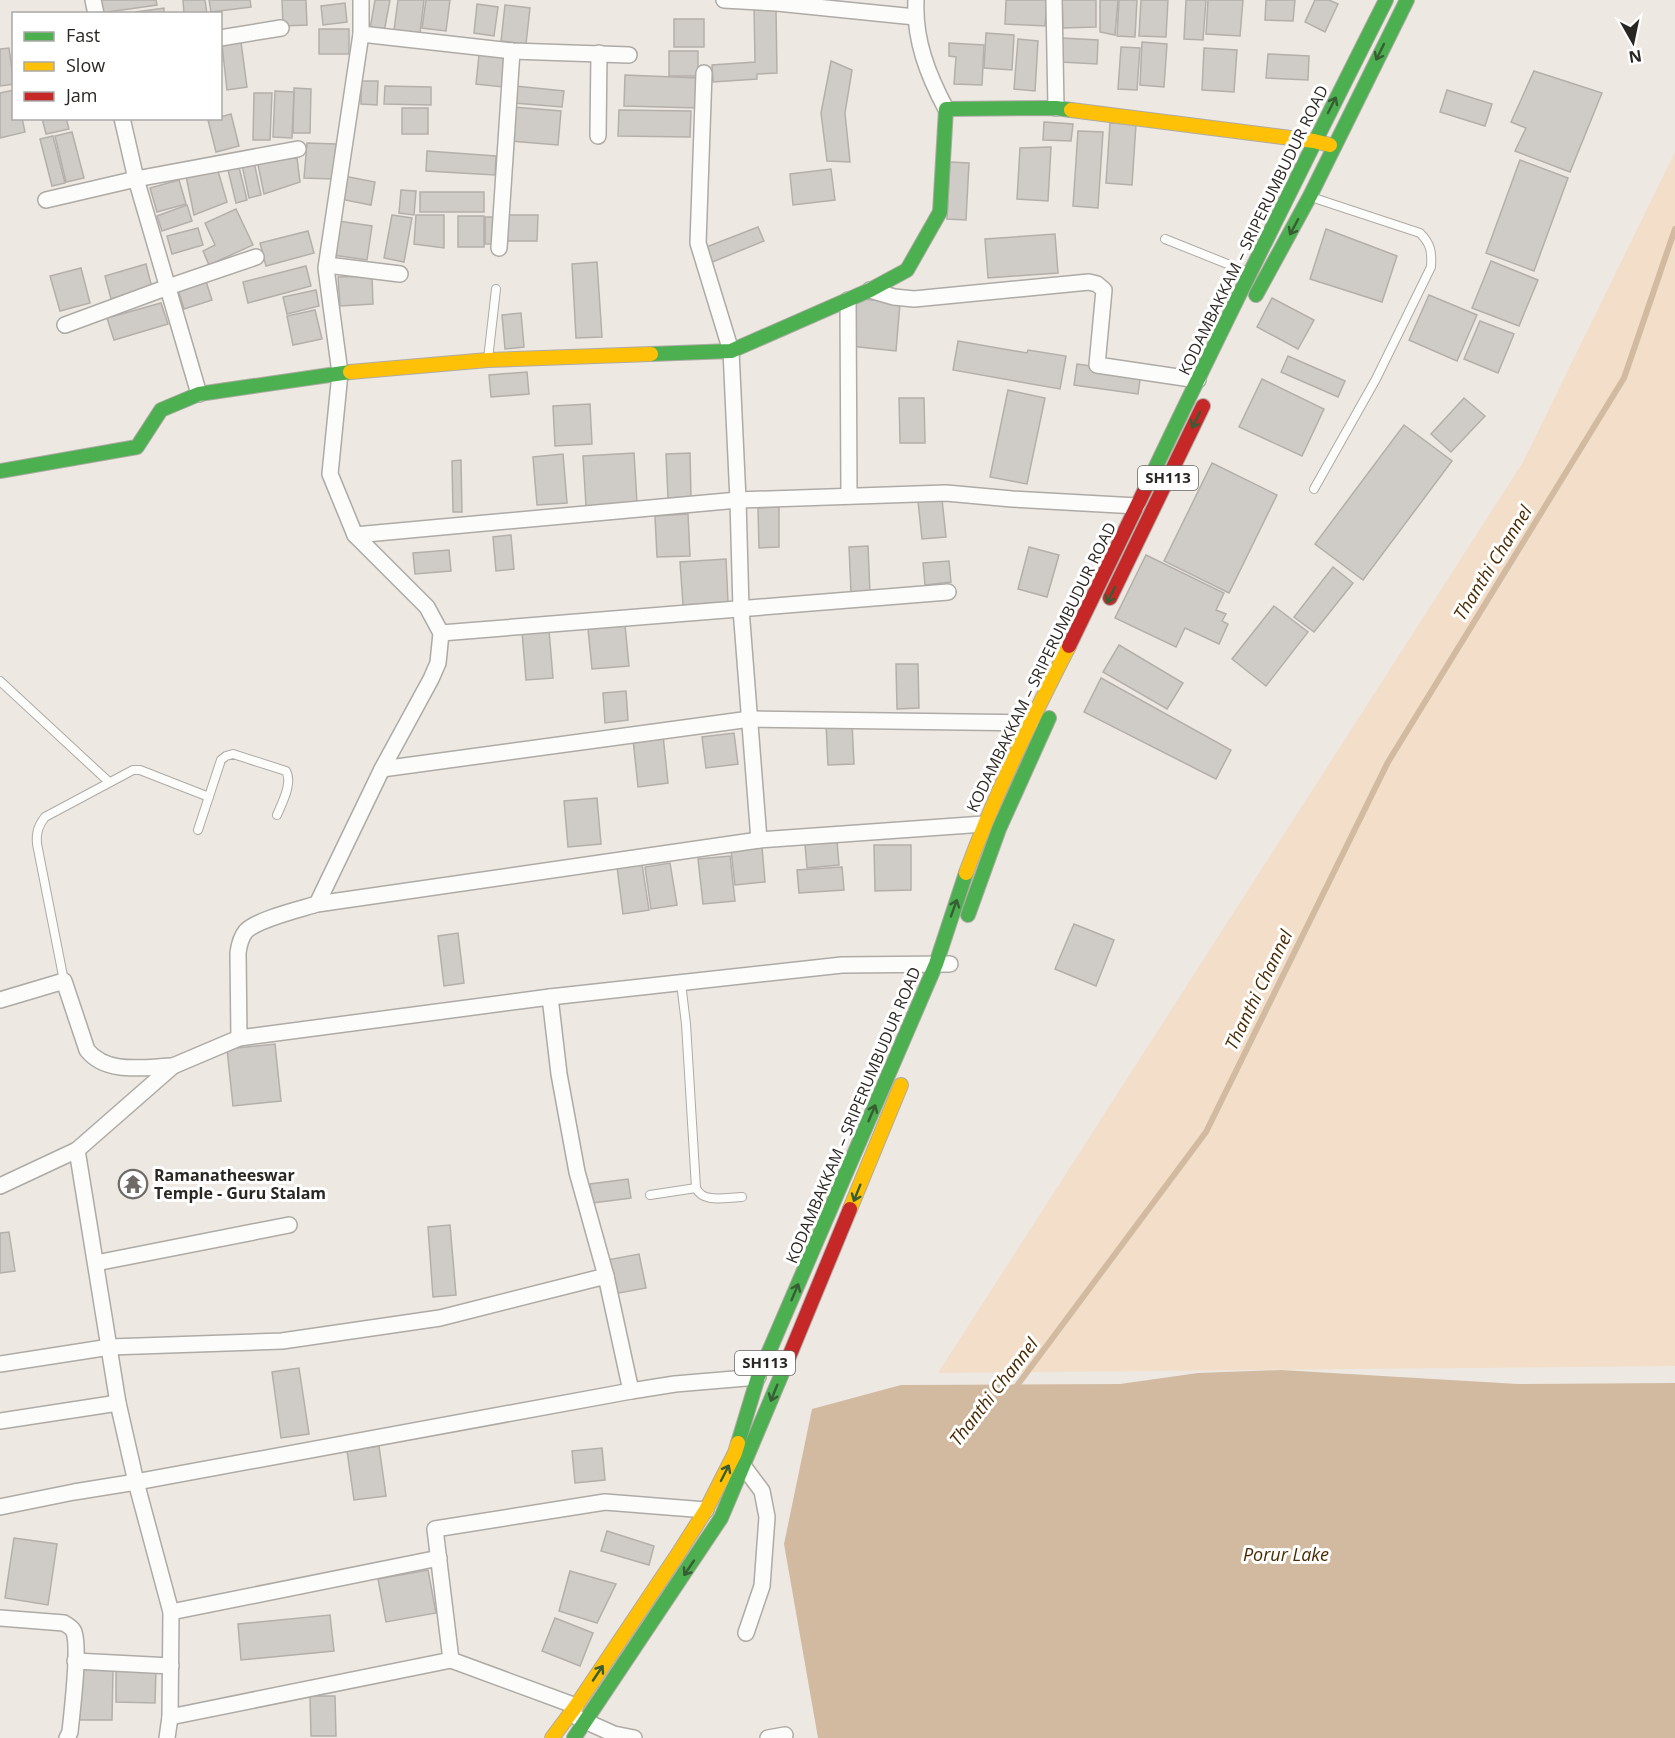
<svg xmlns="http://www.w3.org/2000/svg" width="1675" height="1738" viewBox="0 0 1675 1738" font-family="'Open Sans',sans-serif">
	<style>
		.green { fill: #f2dec9 }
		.water { fill: #d1baa0 }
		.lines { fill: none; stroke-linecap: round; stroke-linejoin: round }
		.stream { stroke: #d1baa0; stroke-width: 6 }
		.building { fill: #cfcbc6; stroke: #b4afaa; stroke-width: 1.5 }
		.lane-casing { stroke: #aeaaa5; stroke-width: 10 }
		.street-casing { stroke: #aeaaa5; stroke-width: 18 }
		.fast-casing { stroke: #aeaaa5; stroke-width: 16 }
		.slow-casing { stroke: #aeaaa5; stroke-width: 16 }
		.jam-casing { stroke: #aeaaa5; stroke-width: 16 }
		.lane { stroke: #fcfcfb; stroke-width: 8 }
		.street { stroke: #fcfcfb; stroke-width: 15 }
		.fast { stroke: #4caf50; stroke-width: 14 }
		.slow { stroke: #ffc107; stroke-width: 14 }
		.jam { stroke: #c62828; stroke-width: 14 }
		.oneway { stroke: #385d34 }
		.labels { text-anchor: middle; stroke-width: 6; stroke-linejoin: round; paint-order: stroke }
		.shield { fill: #fff; stroke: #6a6764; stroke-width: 1.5 }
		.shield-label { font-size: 15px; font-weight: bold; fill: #2a2622 }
		.street-label { font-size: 16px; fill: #2a2622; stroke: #fff }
		.poi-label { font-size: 16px; font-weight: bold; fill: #2a2622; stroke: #fff; text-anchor: start }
		.water-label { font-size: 18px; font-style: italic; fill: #4a2b00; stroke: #fff }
	</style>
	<rect width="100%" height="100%" fill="#eee8e2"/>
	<!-- green -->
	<polygon class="green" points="1675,152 1675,1366 938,1373 1523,462"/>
	<!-- water -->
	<polygon class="water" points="1281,1370 1518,1384 1675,1383 1675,1738 818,1738 784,1544 812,1409 901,1385 1120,1384 1198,1373"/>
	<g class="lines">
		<!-- stream -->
		<polyline class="stream" points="1013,1391 1206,1132 1388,762 1624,378 1675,229"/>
	</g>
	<!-- building -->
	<g class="building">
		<polygon points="100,0 156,0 157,5 101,13"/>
		<polygon points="183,0 205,0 207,14 184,14"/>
		<polygon points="209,0 250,0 251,7 211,12"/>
		<polygon points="282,0 306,0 307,25 283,26"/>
		<polygon points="375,0 390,0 384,32 370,29"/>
		<polygon points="398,0 424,0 420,33 394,30"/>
		<polygon points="426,0 450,0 446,31 422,28"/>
		<polygon points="1006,0 1047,0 1045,26 1005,24"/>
		<polygon points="1062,0 1096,0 1096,27 1063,28"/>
		<polygon points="1100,0 1118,0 1115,35 1100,32"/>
		<polygon points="1119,0 1137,0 1135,37 1117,36"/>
		<polygon points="1141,0 1168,0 1166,37 1139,36"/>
		<polygon points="1186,0 1206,0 1203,40 1184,39"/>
		<polygon points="1208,0 1243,0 1240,36 1206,34"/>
		<polygon points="1266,0 1295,0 1293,21 1265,20"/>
		<polygon points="1315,0 1329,0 1338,4 1325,32 1305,22"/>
		<polygon points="345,3 347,22 323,25 321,6"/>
		<polygon points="477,4 498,7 494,36 474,33"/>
		<polygon points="505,5 530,8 526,44 501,41"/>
		<polygon points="164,8 164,14 136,14 136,12"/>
		<polygon points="754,8 776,8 777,73 757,74 757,79 713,82 712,65 755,62"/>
		<rect x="674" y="19" width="30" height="28"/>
		<rect x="319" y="29" width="30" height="25"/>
		<polygon points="986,33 1014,35 1012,70 984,68"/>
		<polygon points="1062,38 1098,40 1097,64 1061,62"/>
		<polygon points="1018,39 1038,41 1035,91 1014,89"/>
		<polygon points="241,42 247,87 227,90 222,45"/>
		<polygon points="1142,42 1167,44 1164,87 1140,85"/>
		<polygon points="949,43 984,45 982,85 954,84 956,57 949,56"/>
		<polygon points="1121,47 1140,48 1137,90 1118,89"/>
		<polygon points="9,48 14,84 0,86 0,49"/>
		<polygon points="1204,48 1237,50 1234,92 1202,90"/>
		<rect x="669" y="51" width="29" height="25"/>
		<polygon points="1268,54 1309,56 1308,80 1266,78"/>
		<polygon points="479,55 506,58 503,87 476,84"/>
		<polygon points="831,61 852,70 845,113 850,162 827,161 821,113"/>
		<polygon points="1534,71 1602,93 1570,172 1515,151 1526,128 1511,122"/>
		<polygon points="625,75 699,78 698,108 624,106"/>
		<polygon points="361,81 378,81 377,105 361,104"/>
		<polygon points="385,86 431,87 431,105 384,104"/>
		<polygon points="515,86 564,91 562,107 514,103"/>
		<polygon points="294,88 311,89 310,133 293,133"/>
		<polygon points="14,90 14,118 22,118 25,132 0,138 0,93"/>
		<polygon points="1447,90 1492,104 1485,126 1440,112"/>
		<polygon points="275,91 294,92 292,138 273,137"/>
		<polygon points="254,93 272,93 270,140 253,140"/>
		<polygon points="513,107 561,111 558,145 510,141"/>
		<rect x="402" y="108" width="26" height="26"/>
		<polygon points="619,110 691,111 690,137 618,136"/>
		<polygon points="231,114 239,146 216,152 208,120 220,118 220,117"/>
		<polygon points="42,118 66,118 69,129 46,134"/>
		<polygon points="1044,122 1073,124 1071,141 1043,140"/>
		<polygon points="1110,123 1136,124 1132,185 1106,183"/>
		<polygon points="1078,131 1103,132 1098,208 1073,206"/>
		<polygon points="72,132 84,178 66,182 55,136"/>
		<polygon points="53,136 65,183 52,186 40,139"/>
		<polygon points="307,143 336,144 333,179 304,178"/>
		<polygon points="1051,147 1048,201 1017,199 1020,148"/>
		<polygon points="427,151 496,156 495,175 426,171"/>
		<polygon points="297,158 300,182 264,194 257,160"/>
		<polygon points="1520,160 1568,178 1534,271 1486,253"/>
		<polygon points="254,162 261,195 249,198 242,165"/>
		<polygon points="950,162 969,163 966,220 947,219"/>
		<polygon points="239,167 247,200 236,203 228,170"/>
		<polygon points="831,169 835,200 793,205 790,174"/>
		<polygon points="218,171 227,202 194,215 186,176"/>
		<polygon points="344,176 375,182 371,205 340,199"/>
		<polygon points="179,180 186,204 157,212 150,188"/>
		<polygon points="401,190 416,191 414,215 399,213"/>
		<rect x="420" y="192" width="64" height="20"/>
		<polygon points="187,205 192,221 162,231 157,216"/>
		<polygon points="236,209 253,245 209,265 203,251 215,245 205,223"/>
		<polygon points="392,215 412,218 404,262 384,258"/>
		<polygon points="416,215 444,215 444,248 414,244"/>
		<polygon points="503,215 538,215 537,241 503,241"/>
		<rect x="458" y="216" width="26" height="31"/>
		<rect x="485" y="217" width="10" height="27"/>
		<polygon points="338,221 372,226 367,260 333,255"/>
		<polygon points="758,227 764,241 710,263 704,248"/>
		<polygon points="198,228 203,245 172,254 167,236"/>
		<polygon points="1326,229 1397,256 1382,302 1310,279"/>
		<polygon points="308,231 314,253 266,266 260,243"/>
		<polygon points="1055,234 1058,273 988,278 985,239"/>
		<polygon points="1491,261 1538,280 1519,326 1472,308"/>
		<polygon points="597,262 602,337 576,338 572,264"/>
		<polygon points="146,264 152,288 111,299 105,276"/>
		<polygon points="306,266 311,286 248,303 243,282"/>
		<polygon points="81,268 90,303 60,311 50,276"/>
		<polygon points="372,276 373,304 340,306 338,277"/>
		<polygon points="205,278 212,300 184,309 177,286"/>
		<polygon points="316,290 319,306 287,314 283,297"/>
		<polygon points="1429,295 1477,315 1457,361 1409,340"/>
		<polygon points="854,298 900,303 896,351 850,346"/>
		<polygon points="1272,298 1314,320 1298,349 1257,327"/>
		<polygon points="161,303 168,324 114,340 107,318"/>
		<polygon points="315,310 322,339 293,345 287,316"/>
		<polygon points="521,313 524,347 505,349 502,315"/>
		<polygon points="1480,321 1514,334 1498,373 1464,359"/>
		<polygon points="958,341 1027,353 1028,350 1066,356 1060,389 953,370"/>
		<polygon points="1288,356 1345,381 1338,397 1281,372"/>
		<polygon points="1077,364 1141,373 1138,394 1074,385"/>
		<polygon points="527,372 529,394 491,397 489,375"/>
		<polygon points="1262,379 1324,409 1302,456 1239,427"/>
		<polygon points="1008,390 1045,398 1027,484 990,477"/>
		<polygon points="899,398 924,398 925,443 900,443"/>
		<polygon points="1464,398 1485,416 1451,452 1431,434"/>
		<polygon points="590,404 592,444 555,446 553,406"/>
		<polygon points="1404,425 1452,461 1363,580 1315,544"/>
		<polygon points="634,453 637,503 586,506 583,456"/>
		<polygon points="690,453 691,497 668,498 666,454"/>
		<polygon points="563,454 567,503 537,505 533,457"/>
		<polygon points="461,460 462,512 453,512 452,461"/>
		<polygon points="1212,463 1277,495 1229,593 1164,561"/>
		<polygon points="942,499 946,537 922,539 918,501"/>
		<polygon points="779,507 779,547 759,548 758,508"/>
		<polygon points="688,514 690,556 657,557 655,516"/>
		<polygon points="511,535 514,569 496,571 493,537"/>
		<polygon points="868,546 870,593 851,593 849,547"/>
		<polygon points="1029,547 1059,555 1047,597 1018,589"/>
		<polygon points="449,550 451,571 415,574 413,553"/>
		<polygon points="1146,555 1224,593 1216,610 1226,614 1222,621 1228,624 1219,644 1185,628 1176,647 1115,618"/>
		<polygon points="726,559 728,602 683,605 680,562"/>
		<polygon points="949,561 951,582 925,585 923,563"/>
		<polygon points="1333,567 1353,583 1314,632 1294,617"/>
		<polygon points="1274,606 1308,632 1266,686 1232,659"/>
		<polygon points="625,625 629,666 592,669 588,629"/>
		<polygon points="549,630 553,678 526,680 522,632"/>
		<polygon points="1119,645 1183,683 1167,709 1103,672"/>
		<polygon points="896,664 918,664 919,708 897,709"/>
		<polygon points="1101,678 1231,750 1216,779 1084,712"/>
		<polygon points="626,691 628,720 605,723 603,693"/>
		<polygon points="852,723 854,764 828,765 826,724"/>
		<polygon points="734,733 738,764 706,768 702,737"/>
		<polygon points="663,735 668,783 638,787 633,739"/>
		<polygon points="597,798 601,844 568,847 564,801"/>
		<polygon points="837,841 839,865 807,868 805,844"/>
		<polygon points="874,845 911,845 911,890 875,891"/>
		<polygon points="762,847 765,882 735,885 731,850"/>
		<polygon points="730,856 735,901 703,904 698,859"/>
		<polygon points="670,863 677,905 651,909 645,867"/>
		<polygon points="642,864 649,910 623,914 617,867"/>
		<polygon points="842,867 844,890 799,893 797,870"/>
		<polygon points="1074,924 1114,940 1096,986 1055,969"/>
		<polygon points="458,933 464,983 444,986 438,936"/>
		<polygon points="275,1044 281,1101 233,1106 227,1049"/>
		<polygon points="628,1179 631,1198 593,1203 590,1184"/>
		<polygon points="450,1225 456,1295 433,1297 428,1227"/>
		<polygon points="9,1232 15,1271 0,1273 0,1233"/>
		<polygon points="639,1254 646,1288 614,1294 607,1260"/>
		<polygon points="299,1368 309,1434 281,1438 272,1372"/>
		<polygon points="379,1446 386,1496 354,1500 347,1451"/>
		<polygon points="602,1448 605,1480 575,1483 572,1451"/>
		<polygon points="607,1531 654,1546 649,1565 601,1551"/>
		<polygon points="14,1538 57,1544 48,1605 5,1598"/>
		<polygon points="428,1570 436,1613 386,1622 378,1579"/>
		<polygon points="570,1571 616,1584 597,1623 559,1611"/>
		<polygon points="330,1615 334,1651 241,1660 238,1624"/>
		<polygon points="555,1618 593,1633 580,1666 542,1651"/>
		<polygon points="76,1667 113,1668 112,1720 76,1720"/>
		<polygon points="116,1667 156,1668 155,1703 116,1702"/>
		<polygon points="310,1696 335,1696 336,1736 311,1736"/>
	</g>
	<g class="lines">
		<!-- lane casing -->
		<g class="lane-casing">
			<g id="lane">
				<path d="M1311 197 1420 233C1431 244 1432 252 1431 267L1376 379 1314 489"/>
				<polyline points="1165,239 1250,273"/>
				<polyline points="488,359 496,289"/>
				<polyline points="0,681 109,782"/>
				<path d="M198 830 221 760 226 756 233 754 286 771C293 783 282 803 277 815"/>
				<path d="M64 981 37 844C36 833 38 826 45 817L133 770H140L209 797"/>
				<path d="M681 983 686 1024 696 1188C703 1204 728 1197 742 1197"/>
				<polyline points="650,1195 696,1188"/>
			</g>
		</g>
		<!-- street casing -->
		<g class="street-casing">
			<g id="street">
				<polyline points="93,0 96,14"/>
				<polyline points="724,0 777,3 915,17"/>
				<path d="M916 0C914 40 928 75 946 109"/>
				<polyline points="1054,0 1056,108"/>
				<polyline points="361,34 512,51 629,55"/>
				<polyline points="220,38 281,28"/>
				<polyline points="704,73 698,243 731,351 738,500 741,609 759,840"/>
				<polyline points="122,118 136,179 199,394"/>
				<polyline points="598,136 599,53"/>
				<polyline points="46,200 136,179 298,149"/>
				<polyline points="499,248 512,51"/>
				<polyline points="327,265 400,274"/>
				<polyline points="870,290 894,297 914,299 1089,282 1097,284 1104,290 1097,365 1198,380"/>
				<polyline points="848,300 849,496"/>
				<polyline points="65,325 168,287 256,257"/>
				<polyline points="355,535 738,500 946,493 1012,499 1137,506"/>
				<polyline points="441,633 948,592"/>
				<polyline points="382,769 750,719 1030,723"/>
				<polyline points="317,904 382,769 431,679 438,663 441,633 427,607 355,535 330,474 340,373 326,268 361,34 361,0"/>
				<polyline points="550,997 559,1074 577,1172 606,1276"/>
				<path d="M0 1000 64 981 87 1050C107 1075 144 1067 173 1066"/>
				<path d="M239 1038 238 953C239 945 241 937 246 931 258 919 301 909 317 904L759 840 984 824"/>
				<polyline points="77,1150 118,1403 136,1482 171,1612 170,1717 167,1738"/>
				<polyline points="0,1186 77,1150 173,1066 239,1038 550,997 842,965 950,964"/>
				<polyline points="96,1263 289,1225"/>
				<polyline points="0,1364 110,1347 282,1341 440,1318 606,1276 631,1391"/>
				<polyline points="0,1421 118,1403"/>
				<polyline points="744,1467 762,1491 767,1517 762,1586 746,1633"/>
				<polyline points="0,1507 74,1492 136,1482 631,1391 675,1384 758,1377"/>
				<polyline points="171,1612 439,1558"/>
				<path d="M0 1618 64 1623C68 1626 72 1627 74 1632 80 1650 72 1711 70 1732L67 1738"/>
				<polyline points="451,1660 435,1529 605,1502 706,1510"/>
				<polyline points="75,1661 171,1666"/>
				<polyline points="170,1717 451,1660 576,1706"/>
				<polyline points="578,1718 614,1734 634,1738"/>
				<polyline points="768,1738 785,1735"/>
			</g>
		</g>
		<!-- fast casing -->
		<g class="fast-casing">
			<g id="fast">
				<polyline points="1256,295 1310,196 1407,0"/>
				<polyline points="651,354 731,351 870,290 907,270 940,212 946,109 1056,108 1071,110"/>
				<polyline points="0,471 137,447 161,410 199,394 350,372"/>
				<path d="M1151 477C1227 317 1306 159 1386 0"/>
				<polyline points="968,915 999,829 1049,718"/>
				<polyline points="738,1443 758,1377 936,964 966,873"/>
				<polyline points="574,1738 721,1518 786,1364"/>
			</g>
		</g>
		<!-- slow casing -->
		<g class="slow-casing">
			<g id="slow">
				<polyline points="1071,110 1314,141 1330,145"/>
				<polyline points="350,372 488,360 651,354"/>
				<path d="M966 873C995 794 1031 720 1069 646"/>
				<polyline points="850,1209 901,1085"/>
				<polyline points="552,1738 576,1706 678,1554 706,1510 735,1453 738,1443"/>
			</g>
		</g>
		<!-- jam casing -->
		<g class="jam-casing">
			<g id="jam">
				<polyline points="1110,598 1203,406"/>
				<polyline points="1069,646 1151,477"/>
				<polyline points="786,1364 850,1209"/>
			</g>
		</g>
		<!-- lane -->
		<use href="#lane" class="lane"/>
		<!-- street -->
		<use href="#street" class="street"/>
		<!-- fast -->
		<use href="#fast" class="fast"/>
		<!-- slow -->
		<use href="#slow" class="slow"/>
		<!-- jam -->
		<use href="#jam" class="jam"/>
	</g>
	<!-- one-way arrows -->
	<defs><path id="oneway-shaft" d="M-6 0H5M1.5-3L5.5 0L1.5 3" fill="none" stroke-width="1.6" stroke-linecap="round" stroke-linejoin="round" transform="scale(1.5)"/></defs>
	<g class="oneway">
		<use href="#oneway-shaft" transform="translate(1380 52) rotate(116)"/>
		<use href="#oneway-shaft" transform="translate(1332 105) rotate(-63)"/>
		<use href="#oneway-shaft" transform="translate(1294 227) rotate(118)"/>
		<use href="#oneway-shaft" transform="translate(1196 420) rotate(116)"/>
		<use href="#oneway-shaft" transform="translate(1111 595) rotate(117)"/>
		<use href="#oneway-shaft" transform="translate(954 908) rotate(-70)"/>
		<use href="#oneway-shaft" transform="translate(872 1113) rotate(-67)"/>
		<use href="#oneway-shaft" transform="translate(857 1193) rotate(112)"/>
		<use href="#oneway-shaft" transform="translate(795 1292) rotate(-67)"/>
		<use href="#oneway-shaft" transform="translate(774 1393) rotate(112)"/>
		<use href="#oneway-shaft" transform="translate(725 1473) rotate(-63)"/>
		<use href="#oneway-shaft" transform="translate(689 1568) rotate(124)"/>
		<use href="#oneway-shaft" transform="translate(598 1673) rotate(-56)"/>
	</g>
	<!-- icons -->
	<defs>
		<g id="temple-ring" transform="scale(1.5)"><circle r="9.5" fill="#fff" stroke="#6f6a65" stroke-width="1.5"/><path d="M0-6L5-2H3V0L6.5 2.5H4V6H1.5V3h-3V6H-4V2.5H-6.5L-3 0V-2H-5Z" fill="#6f6a65"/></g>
	</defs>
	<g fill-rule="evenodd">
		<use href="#temple-ring" x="133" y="1184"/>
	</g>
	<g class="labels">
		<!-- shield labels -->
		<g class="shield">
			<rect x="1138" y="466" width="60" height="24" rx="4.5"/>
			<rect x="735" y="1351" width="60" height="24" rx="4.5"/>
		</g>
		<g class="shield-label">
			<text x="1168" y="483">SH113</text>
			<text x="765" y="1368">SH113</text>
		</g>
		<!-- street labels -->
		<g class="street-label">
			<text transform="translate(1253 230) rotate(-64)" y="6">KODAMBAKKAM – SRIPERUMBUDUR ROAD</text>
			<text transform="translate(1041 667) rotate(-64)" y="6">KODAMBAKKAM – SRIPERUMBUDUR ROAD</text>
			<text transform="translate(853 1115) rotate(-67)" y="6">KODAMBAKKAM – SRIPERUMBUDUR ROAD</text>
		</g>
		<!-- poi labels -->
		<g class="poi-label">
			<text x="154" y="1181">Ramanatheeswar<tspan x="154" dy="18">Temple - Guru Stalam</tspan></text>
		</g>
		<!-- water labels -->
		<g class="water-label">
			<text transform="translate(1493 563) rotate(-58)" y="6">Thanthi Channel</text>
			<text transform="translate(1259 990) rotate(-64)" y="6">Thanthi Channel</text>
			<text transform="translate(994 1392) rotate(-52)" y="6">Thanthi Channel</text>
			<text x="1286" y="1561">Porur Lake</text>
		</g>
	</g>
	<!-- legend -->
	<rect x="12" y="12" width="210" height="108" fill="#ffffff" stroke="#aaa8a7" stroke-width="1.5"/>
	<rect x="24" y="32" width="30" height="9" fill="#4caf50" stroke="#aaa8a7" stroke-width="1.5"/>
	<text x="66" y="42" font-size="18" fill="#2a2622">Fast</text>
	<rect x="24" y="62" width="30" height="9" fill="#ffc107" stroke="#aaa8a7" stroke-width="1.5"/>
	<text x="66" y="72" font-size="18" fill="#2a2622">Slow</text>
	<rect x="24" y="92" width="30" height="9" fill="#c62828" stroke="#aaa8a7" stroke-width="1.5"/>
	<text x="66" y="102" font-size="18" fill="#2a2622">Jam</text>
	<!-- north arrow -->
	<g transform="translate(1633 42) rotate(171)" stroke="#ffffff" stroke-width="4.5" paint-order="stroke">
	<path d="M0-4.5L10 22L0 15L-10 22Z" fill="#2a2622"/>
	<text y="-9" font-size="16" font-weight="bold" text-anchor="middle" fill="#2a2622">N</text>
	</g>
</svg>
